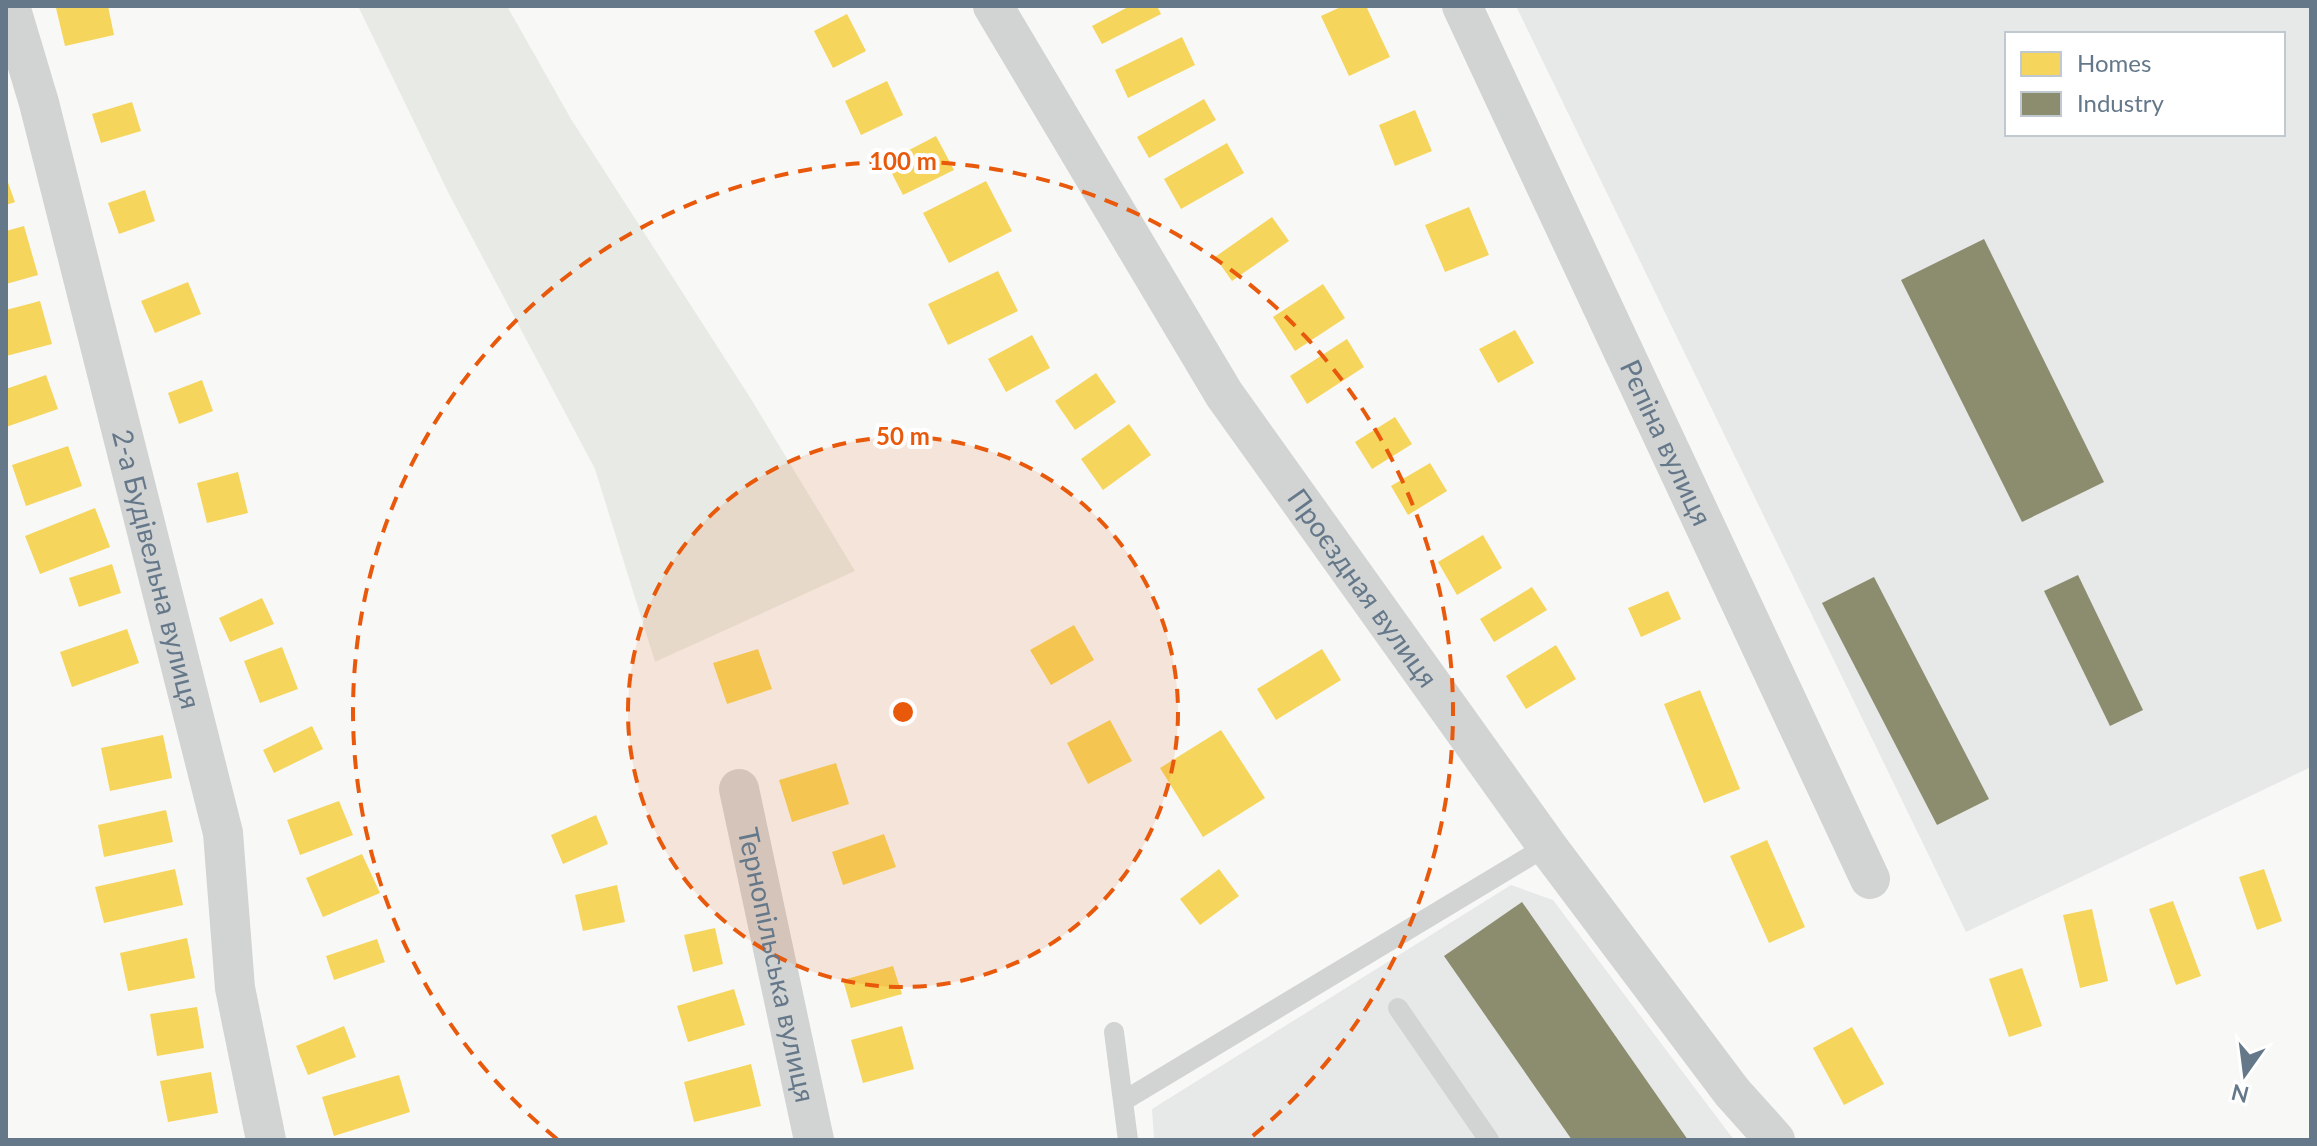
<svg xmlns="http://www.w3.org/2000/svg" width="2317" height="1146" viewBox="0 0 2317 1146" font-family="Lato,sans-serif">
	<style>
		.built { fill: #e7e8e8; fill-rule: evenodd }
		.green { fill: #e8ebe5 }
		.homes { fill: #f6d55c }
		.industry { fill: #8c8c6e }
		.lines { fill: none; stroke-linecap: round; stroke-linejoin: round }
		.service { stroke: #d2d3d3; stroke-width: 20 }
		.minor { stroke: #d2d3d3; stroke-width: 40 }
		.ring { fill: none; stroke: #e8590c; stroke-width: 4; stroke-dasharray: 14 10 }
		.labels { text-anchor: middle; stroke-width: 8; stroke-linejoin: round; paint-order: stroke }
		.street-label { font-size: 28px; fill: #65788a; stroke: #fff }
		.centre { fill: #e8590c; stroke: #fff; stroke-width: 4 }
		.ring-label { font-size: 24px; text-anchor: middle; font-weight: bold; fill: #e8590c; stroke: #fff; stroke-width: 8; stroke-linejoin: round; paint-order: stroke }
	</style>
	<rect width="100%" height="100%" fill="#f8f8f7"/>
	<!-- built -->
	<g class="built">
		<path d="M1516 6H2311V767L1966 932ZM2007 34H2283V134H2007Z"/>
		<polygon points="1511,885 1553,900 1734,1140 1154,1140 1152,1109"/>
	</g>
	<!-- green -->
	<polygon class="green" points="358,6 507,6 571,119 751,399 855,571 655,662 595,469 449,194"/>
	<!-- homes -->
	<g class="homes">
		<polygon points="65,6 108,6 114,35 65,46 56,8"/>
		<polygon points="1130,6 1157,6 1161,14 1102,44 1092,26"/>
		<polygon points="1343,6 1366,6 1390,57 1349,76 1321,16"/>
		<polygon points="847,14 866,51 833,68 814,31"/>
		<polygon points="1182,37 1195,65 1128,98 1115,70"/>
		<polygon points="887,81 903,115 861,135 845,101"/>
		<polygon points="1204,99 1216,120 1149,158 1137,137"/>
		<polygon points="132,102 141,131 101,143 92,114"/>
		<polygon points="1415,110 1432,151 1395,166 1379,125"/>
		<polygon points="936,136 954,170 903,195 886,162"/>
		<polygon points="1227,143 1244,173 1181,209 1164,179"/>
		<polygon points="6,177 15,202 6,205"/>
		<polygon points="986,181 1012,231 949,263 923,213"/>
		<polygon points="145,190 155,221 119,234 108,203"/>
		<polygon points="1469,207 1489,255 1445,272 1425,225"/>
		<polygon points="1272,217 1289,241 1232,281 1215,257"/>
		<polygon points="24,226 38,275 6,284 6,231"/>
		<polygon points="998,271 1018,311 948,345 928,304"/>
		<polygon points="188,282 201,314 155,333 141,301"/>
		<polygon points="1323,284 1345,318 1295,351 1273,317"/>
		<polygon points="40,301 52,344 6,356 6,310"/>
		<polygon points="1515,330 1534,363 1498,383 1479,349"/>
		<polygon points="1032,335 1050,368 1006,392 988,359"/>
		<polygon points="1347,339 1364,367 1307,404 1290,376"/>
		<polygon points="1096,373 1116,402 1075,430 1055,401"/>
		<polygon points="46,375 58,409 6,427 6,389"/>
		<polygon points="202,380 213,411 179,424 168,393"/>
		<polygon points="1395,417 1412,444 1372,469 1355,442"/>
		<polygon points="1129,424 1151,455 1103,490 1081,459"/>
		<polygon points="68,446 82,486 26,506 12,465"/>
		<polygon points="1430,463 1447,491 1408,515 1391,486"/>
		<polygon points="238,472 248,513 207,523 197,483"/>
		<polygon points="95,508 110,547 40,574 25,536"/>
		<polygon points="1483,535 1502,568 1457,595 1438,562"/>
		<polygon points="112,564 121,593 79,607 69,578"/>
		<polygon points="1532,587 1547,610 1494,642 1480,619"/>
		<polygon points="1668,591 1681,619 1641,637 1628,608"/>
		<polygon points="262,598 274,624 230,642 219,618"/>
		<polygon points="1074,625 1094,660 1051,685 1030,650"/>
		<polygon points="127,629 139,663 72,687 60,652"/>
		<polygon points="1556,645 1576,679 1526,709 1506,676"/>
		<polygon points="282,647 298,689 260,703 244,661"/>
		<polygon points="758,649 772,689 727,704 713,663"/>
		<polygon points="1322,649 1341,680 1276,720 1257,689"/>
		<polygon points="1700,690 1740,789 1704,803 1664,704"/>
		<polygon points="1110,720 1132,761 1088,784 1067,743"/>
		<polygon points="312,726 323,749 274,773 263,750"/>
		<polygon points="1221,730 1265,798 1203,837 1160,768"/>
		<polygon points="163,735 172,778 110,791 101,748"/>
		<polygon points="836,763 849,804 792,822 779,780"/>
		<polygon points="339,801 353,835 300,855 287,820"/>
		<polygon points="166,810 173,842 104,857 98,825"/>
		<polygon points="596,815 608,844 563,864 551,835"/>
		<polygon points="884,834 896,867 843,885 832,852"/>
		<polygon points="1767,840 1805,927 1769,943 1730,856"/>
		<polygon points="362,854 380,893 323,917 306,878"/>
		<polygon points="175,869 183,905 104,923 95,887"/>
		<polygon points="1219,869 1239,896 1200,925 1180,899"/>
		<polygon points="2264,869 2282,921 2257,930 2239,877"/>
		<polygon points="617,885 625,922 583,931 575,895"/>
		<polygon points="2173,901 2201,976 2176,985 2149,909"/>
		<polygon points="2092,909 2108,981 2080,988 2063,915"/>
		<polygon points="715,928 723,964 693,972 684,935"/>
		<polygon points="187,938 195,978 128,991 120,953"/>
		<polygon points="377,939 385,962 334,980 326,956"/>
		<polygon points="893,966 902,994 851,1008 843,980"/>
		<polygon points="2022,968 2042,1026 2009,1037 1989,979"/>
		<polygon points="734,989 745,1025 688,1042 677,1006"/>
		<polygon points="197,1007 204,1048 157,1056 150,1014"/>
		<polygon points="344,1026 356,1057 308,1075 296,1046"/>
		<polygon points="902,1026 914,1069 863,1083 851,1040"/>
		<polygon points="1852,1027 1884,1084 1844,1105 1813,1048"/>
		<polygon points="751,1064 761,1106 694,1122 684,1082"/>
		<polygon points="211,1072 218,1113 168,1122 160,1081"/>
		<polygon points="399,1075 410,1112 334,1136 322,1097"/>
	</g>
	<!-- industry -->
	<g class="industry">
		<polygon points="1984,239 2104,482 2022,522 1901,280"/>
		<polygon points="2078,575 2143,710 2110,726 2044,591"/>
		<polygon points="1874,577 1989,799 1937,825 1822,603"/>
		<polygon points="1522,902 1688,1140 1572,1140 1444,956"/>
	</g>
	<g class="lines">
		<!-- service -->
		<g class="service">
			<polyline points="1398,1008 1489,1140"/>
			<polyline points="1114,1032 1128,1140"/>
			<polyline points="1125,1100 1547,846"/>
		</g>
		<!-- minor -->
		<g class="minor">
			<path id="s1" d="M10 6 39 103 223 833 235 988 266 1140"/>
			<path id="s2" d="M993 6 1224 394 1547 846 1732 1092 1775 1140"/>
			<path id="s3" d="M1462 6 1870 879"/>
			<path id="s4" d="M739 789 814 1140"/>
		</g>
	</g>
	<!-- distance rings -->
	<circle cx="903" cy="712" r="275" fill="#e8590c" fill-opacity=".12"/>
	<g class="ring">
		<circle cx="903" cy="712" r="275"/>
		<path d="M557 1139A550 550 0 1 1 1249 1139"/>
	</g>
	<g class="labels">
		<!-- street labels -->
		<g class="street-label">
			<text dy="10" stroke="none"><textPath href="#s3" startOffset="482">Рєпіна вулиця</textPath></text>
			<text dy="10" stroke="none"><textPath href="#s1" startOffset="582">2-а Будівельна вулиця</textPath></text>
			<text dy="10" stroke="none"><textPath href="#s2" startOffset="690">Проєздная вулиця</textPath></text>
			<text dy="10" stroke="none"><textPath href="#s4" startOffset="180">Тернопільська вулиця</textPath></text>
		</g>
	</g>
	<circle cx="903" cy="712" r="12" class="centre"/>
	<g class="ring-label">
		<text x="903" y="170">100 m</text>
		<text x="903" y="445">50 m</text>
	</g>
	<!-- border -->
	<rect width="2317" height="1146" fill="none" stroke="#65788a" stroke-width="16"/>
	<!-- legend -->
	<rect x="2005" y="32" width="280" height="104" fill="#ffffff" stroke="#c1c9d0" stroke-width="2"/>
	<rect x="2021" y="52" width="40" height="24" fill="#f6d55c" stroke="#c1c9d0" stroke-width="2"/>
	<text x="2077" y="72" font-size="24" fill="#65788a">Homes</text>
	<rect x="2021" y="92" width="40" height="24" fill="#8c8c6e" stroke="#c1c9d0" stroke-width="2"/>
	<text x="2077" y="112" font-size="24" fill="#65788a">Industry</text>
	<!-- north arrow -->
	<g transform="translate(2245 1074) rotate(194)" stroke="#ffffff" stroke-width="6" paint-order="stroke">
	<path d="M0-6L14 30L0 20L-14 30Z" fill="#65788a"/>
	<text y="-12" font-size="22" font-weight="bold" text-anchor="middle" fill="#65788a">N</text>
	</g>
</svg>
